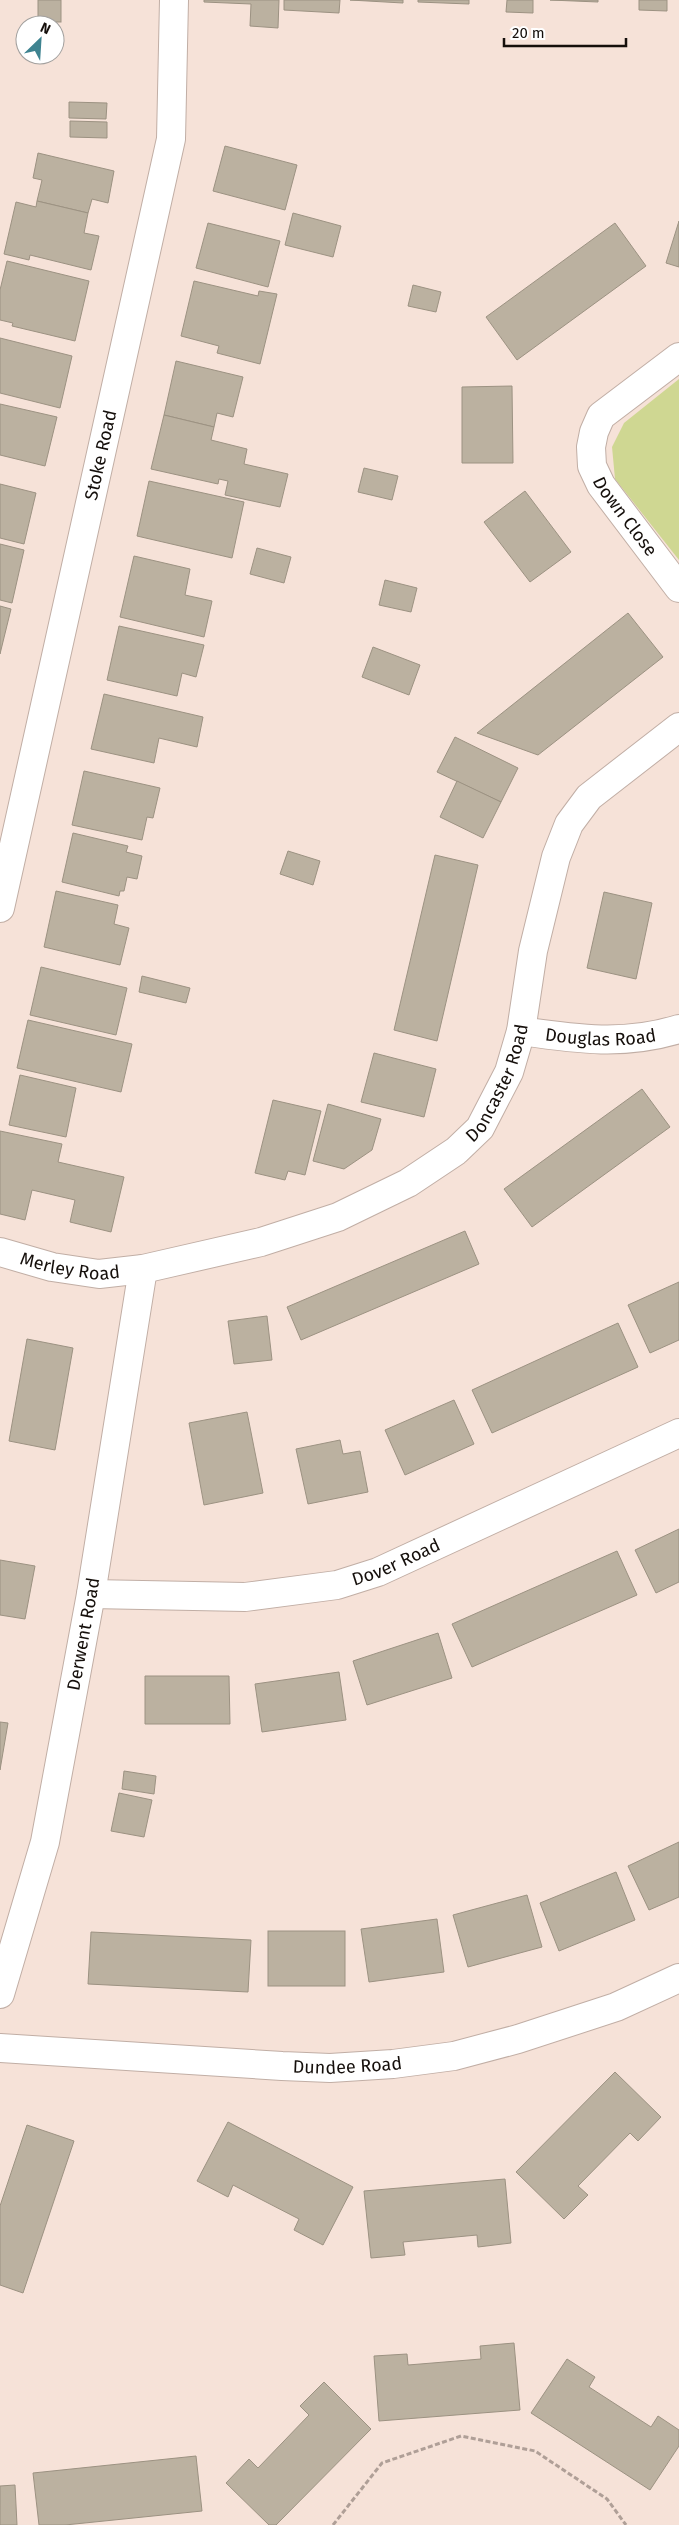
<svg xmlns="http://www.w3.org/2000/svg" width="679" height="2525" viewBox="0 0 679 2525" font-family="'Fira Sans',sans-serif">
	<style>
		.green { fill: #cfd792 }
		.building { fill: #bbb1a0; stroke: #9c9282 }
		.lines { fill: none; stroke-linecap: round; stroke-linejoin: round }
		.street-casing { stroke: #c1aea5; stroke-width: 30 }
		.path { stroke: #af9f97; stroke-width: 3; stroke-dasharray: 5 2.5; stroke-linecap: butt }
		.street { stroke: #fff; stroke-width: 28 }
		.labels { text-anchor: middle; stroke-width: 5; stroke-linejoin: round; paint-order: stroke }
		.street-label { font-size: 18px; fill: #150f0b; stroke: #fff }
	</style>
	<rect width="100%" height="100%" fill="#f6e2d8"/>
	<!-- green -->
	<polygon class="green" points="679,379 679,560 615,479 612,447 624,423"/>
	<!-- building -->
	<g class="building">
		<rect x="38" y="0" width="23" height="22"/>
		<polygon points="204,0 279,0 278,28 250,26 251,4 204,2"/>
		<polygon points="284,0 340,0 339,13 284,10"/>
		<polygon points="350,0 403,0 403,3"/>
		<polygon points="418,0 469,0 469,4 418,2"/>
		<polygon points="507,0 533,0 533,13 506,12"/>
		<polygon points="550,0 598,0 598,2"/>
		<polygon points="639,0 667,0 667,11 639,10"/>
		<polygon points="69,102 107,103 106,119 69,118"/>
		<polygon points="70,121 107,122 107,138 70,137"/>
		<polygon points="225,146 297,165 285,210 213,191"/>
		<polygon points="38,153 114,171 108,203 92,199 88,213 37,201 42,180 33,178"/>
		<polygon points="37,201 88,213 84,233 99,236 91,270 30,255 29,260 4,254 16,202 36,207"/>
		<polygon points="293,213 341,226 333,257 285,245"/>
		<polygon points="679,221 679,267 666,263"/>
		<polygon points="208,223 280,241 268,287 196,268"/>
		<polygon points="615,223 646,266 517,360 486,317"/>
		<polygon points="7,261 89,281 75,341 12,326 13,323 0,320 0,290"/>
		<polygon points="194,281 258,296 259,291 277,294 260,364 217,353 219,346 181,336"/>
		<polygon points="413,285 441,292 436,312 408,306"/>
		<polygon points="0,338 72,356 60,408 0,393"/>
		<polygon points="176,361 243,377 233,417 217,413 214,427 164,415"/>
		<polygon points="512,386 513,463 462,463 462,387"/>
		<polygon points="0,404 57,417 45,466 0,455"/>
		<polygon points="164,415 214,427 211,440 247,449 244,464 288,474 280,507 225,495 228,481 219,479 218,484 151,469"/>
		<polygon points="364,468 398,476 392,500 358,492"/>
		<polygon points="149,481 244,502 232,558 137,536"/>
		<polygon points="0,484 36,493 24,544 0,538"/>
		<polygon points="525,491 571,552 530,582 484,522"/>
		<polygon points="0,544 24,550 12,603 0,600"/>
		<polygon points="257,548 291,557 284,583 250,574"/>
		<polygon points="134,556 190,569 185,595 212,601 204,637 120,617"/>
		<polygon points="385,580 417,588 411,612 379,605"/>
		<polygon points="0,606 11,609 0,654"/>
		<polygon points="628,613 663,657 538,755 477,733"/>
		<polygon points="119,626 204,645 196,677 182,673 177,696 107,680"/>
		<polygon points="373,647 420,665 409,695 362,677"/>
		<polygon points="104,694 203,717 197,747 159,738 154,763 91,749"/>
		<polygon points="455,737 518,768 501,802 437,772"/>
		<polygon points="84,771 160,788 153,818 147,817 142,840 72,825"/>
		<polygon points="457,781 501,802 483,838 440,817"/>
		<polygon points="73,833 128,846 126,852 142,856 137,879 127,877 124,891 120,891 119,896 62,882"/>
		<polygon points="288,851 320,861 313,885 280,874"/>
		<polygon points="435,855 478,865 437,1041 394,1030"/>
		<polygon points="56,891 118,905 114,924 129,928 120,965 44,947"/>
		<polygon points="604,892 652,903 636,979 587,968"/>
		<polygon points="41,967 127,988 116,1035 30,1015"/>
		<polygon points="142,976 190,988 186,1003 139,992"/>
		<polygon points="28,1020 132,1044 121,1092 17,1068"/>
		<polygon points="374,1053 436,1069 424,1117 361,1102"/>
		<polygon points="20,1075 76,1088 66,1137 9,1125"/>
		<polygon points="642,1089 670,1127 532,1227 504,1189"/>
		<polygon points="273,1100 321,1111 305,1175 288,1171 285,1180 255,1173"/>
		<polygon points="328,1104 381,1119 372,1150 344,1169 313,1161"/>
		<polygon points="0,1131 62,1144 58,1162 124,1177 111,1232 70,1222 75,1200 32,1190 25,1220 0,1214"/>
		<polygon points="465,1231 479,1264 301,1340 287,1307"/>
		<polygon points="679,1282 679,1340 650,1353 628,1305"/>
		<polygon points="267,1316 272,1360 234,1364 228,1321"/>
		<polygon points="618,1323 638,1367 492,1433 472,1390"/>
		<polygon points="27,1339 73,1348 55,1450 9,1441"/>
		<polygon points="454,1400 474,1444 405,1475 385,1430"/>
		<polygon points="247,1412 263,1493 204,1505 189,1423"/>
		<polygon points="340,1440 343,1454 360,1451 368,1492 308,1504 296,1449"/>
		<polygon points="679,1529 679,1582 656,1593 635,1550"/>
		<polygon points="617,1551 637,1595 472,1667 452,1624"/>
		<polygon points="0,1560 35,1566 25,1619 0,1615"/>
		<polygon points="438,1633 452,1678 367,1705 353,1661"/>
		<polygon points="339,1672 346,1720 262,1732 255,1684"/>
		<polygon points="145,1676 229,1676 230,1724 145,1724"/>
		<polygon points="0,1722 8,1723 0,1770"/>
		<polygon points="124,1771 156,1776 154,1794 122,1789"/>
		<polygon points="119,1793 152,1800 144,1837 111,1831"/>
		<polygon points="679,1842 679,1897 649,1910 628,1866"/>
		<polygon points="616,1872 635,1920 559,1951 540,1903"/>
		<polygon points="527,1895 542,1947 468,1967 453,1915"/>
		<polygon points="437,1919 444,1972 369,1982 361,1929"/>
		<rect x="268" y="1931" width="77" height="55"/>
		<polygon points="91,1932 251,1940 248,1992 88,1984"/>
		<polygon points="615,2072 661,2117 638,2141 630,2133 578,2186 588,2195 564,2219 516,2172"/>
		<polygon points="228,2122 353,2187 323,2245 294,2230 299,2219 233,2185 228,2197 197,2181"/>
		<polygon points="27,2125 74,2141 23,2293 0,2285 0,2206"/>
		<polygon points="505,2179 511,2243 478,2247 477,2235 403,2242 405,2255 371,2258 364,2191"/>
		<polygon points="514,2343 520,2410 379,2421 374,2356 407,2354 408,2365 481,2359 480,2346"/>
		<polygon points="567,2359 595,2377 589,2387 651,2427 658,2416 679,2430 679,2446 650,2490 531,2413"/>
		<polygon points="324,2382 371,2429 276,2525 269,2525 226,2483 249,2459 258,2468 309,2415 300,2406"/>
		<polygon points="196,2456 202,2511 65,2525 39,2525 33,2473"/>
		<polygon points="15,2485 17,2525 0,2525 0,2486"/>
	</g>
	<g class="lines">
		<!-- street casing -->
		<g class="street-casing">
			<g id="street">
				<path id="s1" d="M679 357 601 416 594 432 591 447 592 466 601 485 679 588"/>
				<path id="s2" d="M0 908 171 139 174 0"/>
				<path id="s3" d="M521 1031C577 1039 624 1046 679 1029"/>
				<path id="s4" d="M0 1252 52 1267 99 1274 143 1269 261 1242 338 1217 408 1183 456 1151 480 1128 509 1072 521 1031 533 951 556 857 569 824 589 797 679 727"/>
				<path id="s5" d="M91 1594 245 1597 337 1585 378 1572 679 1433"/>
				<path id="s6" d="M0 1994 45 1842 91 1594 143 1269"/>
				<path id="s7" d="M0 2048 282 2066 330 2068 393 2064 454 2056 518 2039 616 2007 679 1978"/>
			</g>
		</g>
		<!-- path -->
		<polyline class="path" points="333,2525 382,2463 461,2436 535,2451 607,2499 626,2525"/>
		<!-- street -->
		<use href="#street" class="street"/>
	</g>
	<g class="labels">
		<!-- street labels -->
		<g class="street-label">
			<text dy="6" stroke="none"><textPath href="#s2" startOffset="464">Stoke Road</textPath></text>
			<text dy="6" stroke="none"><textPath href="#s1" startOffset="210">Down Close</textPath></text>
			<text dy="6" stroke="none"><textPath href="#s3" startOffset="80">Douglas Road</textPath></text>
			<text dy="6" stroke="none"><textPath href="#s4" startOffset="565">Doncaster Road</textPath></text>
			<text dy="6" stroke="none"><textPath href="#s4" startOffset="72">Merley Road</textPath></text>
			<text dy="6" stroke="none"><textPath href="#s5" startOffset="310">Dover Road</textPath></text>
			<text dy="6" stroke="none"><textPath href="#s6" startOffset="370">Derwent Road</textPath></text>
			<text dy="6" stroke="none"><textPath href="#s7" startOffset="348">Dundee Road</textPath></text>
		</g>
	</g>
	<!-- north arrow -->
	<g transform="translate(40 40) rotate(25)"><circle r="24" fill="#ffffff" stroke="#a19f9d"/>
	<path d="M0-4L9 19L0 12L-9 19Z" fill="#3e8390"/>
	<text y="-8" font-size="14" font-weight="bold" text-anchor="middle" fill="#150f0b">N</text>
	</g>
	<!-- scale -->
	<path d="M504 38v8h122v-8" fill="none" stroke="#150f0b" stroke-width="2.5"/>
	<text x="512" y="38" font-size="15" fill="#150f0b" stroke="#ffffff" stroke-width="4" paint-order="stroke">20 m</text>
</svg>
